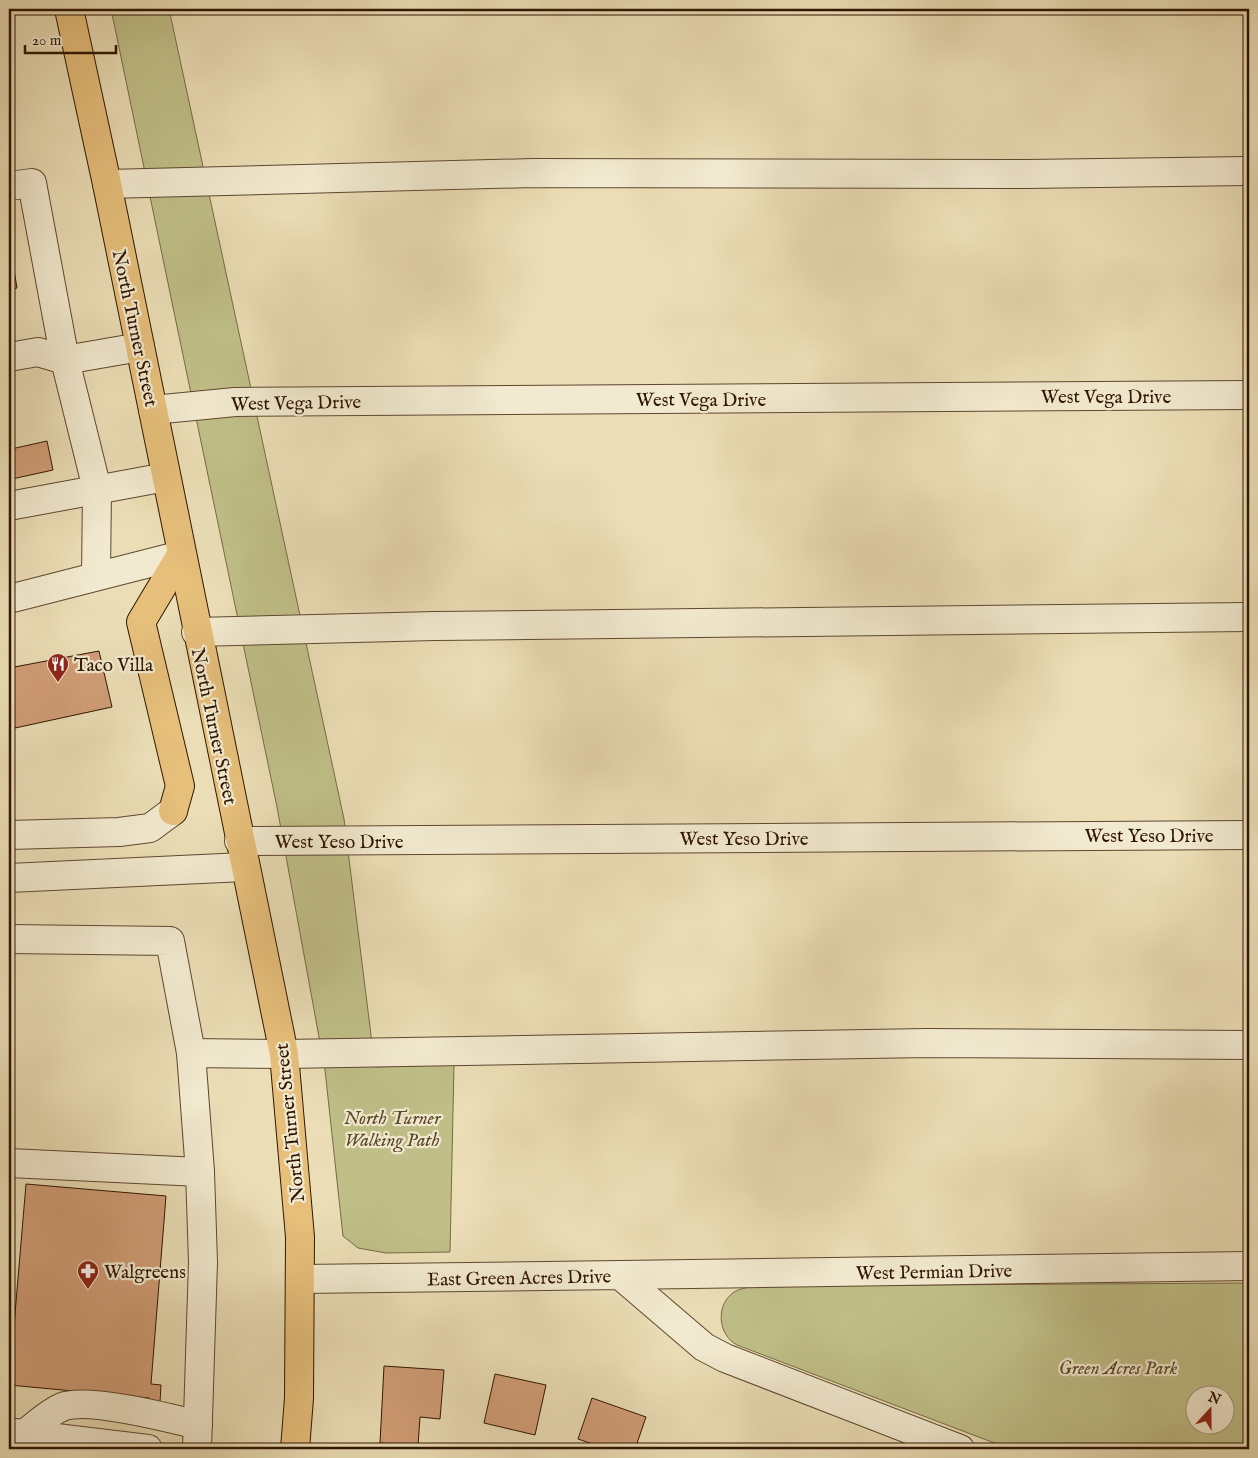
<svg xmlns="http://www.w3.org/2000/svg" width="1258" height="1458" viewBox="0 0 1258 1458" font-family="'IM FELL English',serif">
	<style>
		.green { fill: #c0bf88; stroke: #786a45; fill-rule: evenodd }
		.building { fill: #d19e77; stroke: #301502 }
		.lines { fill: none; stroke-linecap: round; stroke-linejoin: round }
		.minor-casing { stroke: #5f472f; stroke-width: 30 }
		.major-casing { stroke: #301502; stroke-width: 30 }
		.minor { stroke: #f2ead0; stroke-width: 28 }
		.major { stroke: #e6bf7b; stroke-width: 28 }
		.labels { text-anchor: middle; stroke-width: 4.5; stroke-linejoin: round; paint-order: stroke }
		.street-label { font-size: 19px; fill: #301502; stroke: #f2ead0 }
		.poi-label { font-size: 19px; fill: #301502; stroke: #f2ead0; text-anchor: start }
		.park-label { font-size: 19px; font-style: italic; fill: #5b482a; stroke: #f2ead0 }
	</style>
	<rect width="100%" height="100%" fill="#ebdeb6"/>
	<filter id="stains"><feTurbulence type="fractalNoise" baseFrequency=".004" numOctaves="4"/><feColorMatrix values="0 0 0 0 .2 0 0 0 0 .09 0 0 0 0 .02 0 0 0 .5 -.17"/></filter>
	<radialGradient id="worn" r=".72"><stop offset=".6" stop-color="#630" stop-opacity="0"/><stop offset="1" stop-color="#630" stop-opacity=".3"/></radialGradient>
	<!-- green -->
	<g class="green">
		<polygon points="111,9 169,9 344,819 375,1067 454,1064 450,1252 386,1253 358,1248 343,1236 325,1070 277,807"/>
		<path d="M1249 1283V1449H1010L737 1345C718 1335 715 1305 734 1292 739 1289 746 1288 752 1286ZM1196 1396H1226V1426H1196Z"/>
	</g>
	<!-- building -->
	<g class="building">
		<polygon points="9,240 17,288 9,290"/>
		<polygon points="47,441 53,470 12,479 11,474 9,475 9,455 13,454 11,449"/>
		<polygon points="99,651 112,707 15,728 9,697 9,668"/>
		<polygon points="26,1184 166,1196 151,1384 161,1385 160,1402 149,1401 149,1398 9,1385"/>
		<polygon points="384,1366 444,1370 440,1419 420,1417 418,1446 380,1443"/>
		<polygon points="495,1374 546,1385 535,1435 484,1423"/>
		<polygon points="592,1398 646,1417 635,1449 607,1449 578,1439"/>
	</g>
	<g class="lines">
		<!-- minor casing -->
		<g class="minor-casing">
			<g id="minor">
				<polyline points="107,184 533,173 1025,174 1249,171"/>
				<polyline points="9,186 32,183 65,360 38,352 9,357"/>
				<polyline points="153,410 235,402 1249,395"/>
				<polyline points="9,506 166,477"/>
				<polyline points="96,576 97,489 65,360 140,347"/>
				<polyline points="9,599 181,555"/>
				<polyline points="196,632 435,626 1249,617"/>
				<polyline points="9,835 119,832 150,828 173,811"/>
				<polyline points="239,841 1249,835"/>
				<polyline points="9,878 244,867"/>
				<polyline points="9,939 170,941 191,1053"/>
				<polyline points="9,1163 200,1172 203,1262 197,1449"/>
				<polyline points="200,1172 191,1053 284,1054 927,1043 1249,1045"/>
				<polyline points="620,1275 1249,1266"/>
				<polyline points="301,1279 620,1275 704,1347 725,1358 960,1449"/>
				<polyline points="15,1433 148,1449"/>
				<path d="M24 1434C35 1426 48 1413 62 1407 86 1397 170 1418 198 1425"/>
			</g>
		</g>
		<!-- major casing -->
		<g class="major-casing">
			<g id="major">
				<polyline points="69,9 107,184 284,1054 300,1237 299,1398 295,1449"/>
				<polyline points="173,811 180,786 141,622 181,555"/>
			</g>
		</g>
		<!-- minor -->
		<use href="#minor" class="minor"/>
		<!-- major -->
		<use href="#major" class="major"/>
	</g>
	<!-- icons -->
	<defs>
		<g id="restaurant-pin" transform="scale(1.125)"><path d="M0 17L-7.5 6A9.5 9.5 0 1 1 7.5 6Z" fill="#8f2418" stroke="#f2ead0"/><path d="M-5-6h1v4h1v-4h1v4h1v-4h1v5L-1.5 .5V6h-2V.5L-5-1ZM5-6V6H3V1.5H1.5Q1.5-4 5-6Z" fill="#fff"/></g>
		<g id="pharmacy-pin" transform="scale(1.125)"><path d="M0 17L-7.5 6A9.5 9.5 0 1 1 7.5 6Z" fill="#8f2418" stroke="#f2ead0"/><path d="M-2-6h4v4h4v4h-4v4h-4v-4h-4v-4h4Z" fill="#fff"/></g>
	</defs>
	<g fill-rule="evenodd">
		<use href="#restaurant-pin" x="58" y="664"/>
		<use href="#pharmacy-pin" x="88" y="1271"/>
	</g>
	<g class="labels">
		<!-- street labels -->
		<g class="street-label">
			<text transform="translate(136 328) rotate(78)" y="7">North Turner Street</text>
			<text x="1106" y="403">West Vega Drive</text>
			<text x="701" y="406">West Vega Drive</text>
			<text transform="translate(296 402) rotate(-1)" y="7">West Vega Drive</text>
			<text transform="translate(215 726) rotate(78)" y="7">North Turner Street</text>
			<text x="1149" y="842">West Yeso Drive</text>
			<text x="744" y="845">West Yeso Drive</text>
			<text x="339" y="848">West Yeso Drive</text>
			<text transform="translate(289 1123) rotate(-96)" y="7">North Turner Street</text>
			<text transform="translate(934 1271) rotate(-1)" y="7">West Permian Drive</text>
			<text transform="translate(519 1277) rotate(-1)" y="7">East Green Acres Drive</text>
		</g>
		<!-- poi labels -->
		<g class="poi-label">
			<text x="74" y="671">Taco Villa</text>
			<text x="104" y="1278">Walgreens</text>
		</g>
		<!-- park labels -->
		<g class="park-label">
			<text x="392" y="1124">North Turner<tspan x="392" dy="22">Walking Path</tspan></text>
			<text x="1118" y="1374">Green Acres Park</text>
		</g>
	</g>
	<!-- margin -->
	<rect width="1258" height="1458" fill="none" stroke="#ebdeb6" stroke-width="30"/>
	<rect x="10" y="10" width="1238" height="1438" fill="none" stroke="#301502" stroke-width="2.5"/>
	<rect x="15" y="15" width="1228" height="1428" fill="none" stroke="#301502"/>
	<!-- north arrow -->
	<g transform="translate(1210 1410) rotate(21)"><circle r="24" fill="#f2ead0" stroke="#a4957e"/>
	<path d="M0-4L9 19L0 12L-9 19Z" fill="#8f2418"/>
	<text y="-8" font-size="14" font-weight="bold" text-anchor="middle" fill="#301502">N</text>
	</g>
	<!-- scale -->
	<path d="M25 45v8h91v-8" fill="none" stroke="#301502" stroke-width="2.5"/>
	<text x="32" y="45" font-size="15" fill="#301502" stroke="#f2ead0" stroke-width="4" paint-order="stroke">20 m</text>
	<rect width="100%" height="100%" filter="url(#stains)"/>
	<rect width="100%" height="100%" fill="url(#worn)"/>
</svg>
